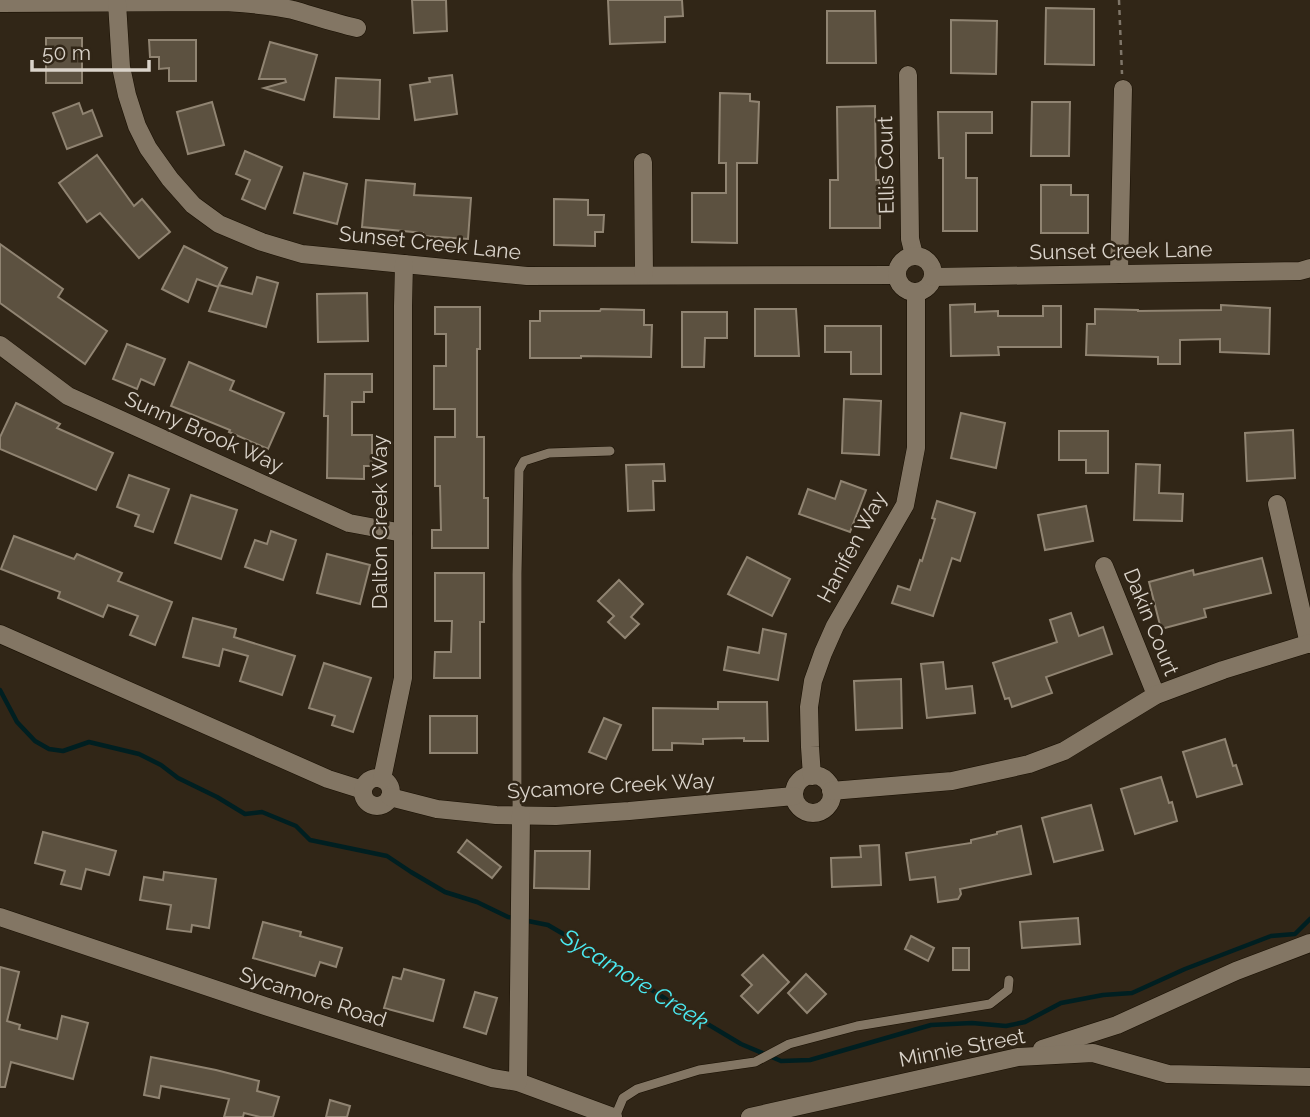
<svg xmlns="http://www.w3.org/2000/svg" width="1310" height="1117" viewBox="0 0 1310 1117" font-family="Raleway,sans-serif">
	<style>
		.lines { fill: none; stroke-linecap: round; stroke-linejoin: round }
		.stream { stroke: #001f21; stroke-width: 4.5 }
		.building { fill: #5c5140; stroke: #908472; stroke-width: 2 }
		.service-casing { stroke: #180f02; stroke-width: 10 }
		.minor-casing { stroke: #180f02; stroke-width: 19 }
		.path { stroke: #7f7669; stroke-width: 2.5; stroke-dasharray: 5 5; stroke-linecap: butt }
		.service { stroke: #837664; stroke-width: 9 }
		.minor { stroke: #837664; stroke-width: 18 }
		.labels { text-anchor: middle; stroke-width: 5; stroke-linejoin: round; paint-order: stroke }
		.street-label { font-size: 21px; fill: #dad3ca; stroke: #312617 }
		.water-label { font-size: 23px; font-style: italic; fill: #4beaf2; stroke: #312617 }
	</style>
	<rect width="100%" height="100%" fill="#312617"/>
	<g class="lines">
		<!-- stream -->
		<g class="stream">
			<polyline points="0,690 17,722 35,741 49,749 63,751 89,742 139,754 161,765 178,778 217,797 245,814 262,812 296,826 310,840 387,856 411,872 445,892 477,902 508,917 514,918"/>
			<polyline points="523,920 548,925 582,945 669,1001 741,1044 781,1061 810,1060 931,1025 972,1023 1006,1026 1025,1022 1061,1003 1103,995 1132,993 1185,969 1271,936 1295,934 1310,919"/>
		</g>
	</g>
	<!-- building -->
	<g class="building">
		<polygon points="412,0 446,0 447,31 414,33"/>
		<polygon points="608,0 682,0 683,16 665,17 665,42 610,44"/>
		<polygon points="1046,8 1094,9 1094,65 1045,64"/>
		<polygon points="827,11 875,11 876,63 827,63"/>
		<polygon points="951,20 997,21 996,74 951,73"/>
		<rect x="46" y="38" width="36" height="45"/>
		<polygon points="149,40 196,40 196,81 169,81 169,68 159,69 159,57 150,57"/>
		<polygon points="270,42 317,55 304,100 264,88 286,82 285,79 259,79"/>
		<polygon points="452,75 457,114 415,120 410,85 430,82 429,78"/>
		<polygon points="336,78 380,80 379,119 334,117"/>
		<polygon points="720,93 750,94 750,101 759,102 757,163 737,163 737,243 692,242 692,193 726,193 726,163 719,163"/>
		<polygon points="212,102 224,145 188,154 177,112"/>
		<polygon points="1032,102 1070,102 1069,156 1031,156"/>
		<polygon points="79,103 83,114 92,110 102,136 67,149 53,113"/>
		<polygon points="875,106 876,180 880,180 880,228 830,228 830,180 838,180 837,107"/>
		<polygon points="938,112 992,112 992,133 966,133 966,178 977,178 977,231 943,231 943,158 939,158"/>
		<polygon points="245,151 282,167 265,209 242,199 250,180 236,174"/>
		<polygon points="97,155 134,206 142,199 170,232 139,258 100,213 87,222 59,183"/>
		<polygon points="304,173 347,184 337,224 294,213"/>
		<polygon points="366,180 415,184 414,195 471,198 468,239 423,236 423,233 362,227"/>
		<polygon points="1041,185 1071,185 1071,195 1088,195 1088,233 1041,233"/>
		<polygon points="554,199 588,200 588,215 604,215 603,232 595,232 595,246 554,245"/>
		<polygon points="0,244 63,289 58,297 107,331 85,364 0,303"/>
		<polygon points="184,246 227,268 218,287 197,279 188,302 162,289"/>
		<polygon points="257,277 278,283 266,327 209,311 219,285 252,294"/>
		<polygon points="367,293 368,341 318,342 317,294"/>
		<polygon points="975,304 975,312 998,311 998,316 1043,316 1043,306 1061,306 1061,347 998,347 999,355 951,356 950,305"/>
		<polygon points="1221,305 1270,308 1269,354 1220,352 1220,339 1180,340 1180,364 1158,364 1158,357 1086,355 1087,324 1095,324 1095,309 1138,310 1138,311 1221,310"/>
		<polygon points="435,307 480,307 480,349 477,349 477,437 484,437 484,498 488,498 488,548 432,548 432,530 441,530 440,486 435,486 435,437 455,437 455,409 434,409 434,366 446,366 446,334 435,334"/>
		<polygon points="601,309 644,310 644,325 652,325 651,357 581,356 581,358 530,358 530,321 540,321 540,311 600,311"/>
		<polygon points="755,309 796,309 799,356 755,356"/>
		<polygon points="682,312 727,312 727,338 705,338 704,367 682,367"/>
		<polygon points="825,326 881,326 881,374 851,374 851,352 825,352"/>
		<polygon points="127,344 165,359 154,385 141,379 137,389 113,379"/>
		<polygon points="189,362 234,381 230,390 284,413 268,449 229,432 230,430 171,406"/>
		<polygon points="325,374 372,374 372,392 364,392 364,402 352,402 352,435 372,435 372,466 364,466 364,479 327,478 328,416 324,416"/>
		<polygon points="844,399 881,401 879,455 842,453"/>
		<polygon points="16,403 60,424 57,428 113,453 96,490 0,449 0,437"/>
		<polygon points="961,413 1005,423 996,468 951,458"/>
		<polygon points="1293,430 1295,478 1247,481 1245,433"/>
		<polygon points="1059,431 1108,431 1108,473 1086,473 1086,460 1059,460"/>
		<polygon points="664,464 665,481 653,481 654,510 628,511 626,465"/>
		<polygon points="1136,464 1160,465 1159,493 1183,494 1182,521 1134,520"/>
		<polygon points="129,475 169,489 153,532 135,526 139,515 117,507"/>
		<polygon points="841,481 866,490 850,532 799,514 808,489 835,499"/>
		<polygon points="191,495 237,510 221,559 175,543"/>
		<polygon points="937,501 975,513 960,561 952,558 933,616 892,603 898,586 910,590 920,560 922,561 935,519 932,518"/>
		<polygon points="1086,506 1093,541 1045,550 1038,515"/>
		<polygon points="271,531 296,540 283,580 245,567 255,540 267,544"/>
		<polygon points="14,536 74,559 77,554 122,573 118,581 172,602 155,645 130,635 138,616 108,605 103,617 58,598 60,592 1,569"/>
		<polygon points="327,554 370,565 360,604 317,593"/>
		<polygon points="747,557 790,579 772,616 728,594"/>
		<polygon points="1262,558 1271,593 1204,609 1206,617 1161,629 1149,582 1193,570 1194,575"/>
		<polygon points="435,573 484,573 484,622 480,622 480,678 434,678 435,652 451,652 452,621 435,621"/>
		<polygon points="619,580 643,604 631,617 639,624 625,638 608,622 614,616 598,601"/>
		<polygon points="1071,613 1079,636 1103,627 1112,654 1046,677 1052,693 1012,707 1009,698 1005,699 993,663 1057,642 1050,620"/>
		<polygon points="193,618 236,629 234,637 295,656 282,695 240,681 248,656 223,649 219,666 183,657"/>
		<polygon points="763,629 786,634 778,680 724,670 728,647 759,653"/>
		<polygon points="943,662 946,689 972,686 975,713 927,718 921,664"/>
		<polygon points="324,663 371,678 353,732 332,725 335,716 309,708"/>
		<polygon points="901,679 902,728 856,730 854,681"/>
		<polygon points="718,702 767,702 768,741 744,741 744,738 703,739 703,744 672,743 672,750 653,750 653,708 718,709"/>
		<rect x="430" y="716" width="47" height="37"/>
		<polygon points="604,718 621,725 606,759 589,752"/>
		<polygon points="1225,739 1233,766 1236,765 1242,784 1197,797 1183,752"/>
		<polygon points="1161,777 1169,803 1172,802 1177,821 1135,834 1121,789"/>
		<polygon points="1091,805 1103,850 1054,862 1042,818"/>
		<polygon points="1021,826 1031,874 960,889 961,894 958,899 938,902 935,877 910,880 906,853 971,843 971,840 997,834 997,832"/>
		<polygon points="43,832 116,851 109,875 86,869 81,889 61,884 65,871 35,863"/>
		<polygon points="467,840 501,867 492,878 458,852"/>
		<polygon points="879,845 881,885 832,887 831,858 861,857 860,846"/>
		<polygon points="535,851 590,851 589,889 534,888"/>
		<polygon points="164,872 216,879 209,928 192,925 191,932 167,929 171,905 140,900 144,877 163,880"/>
		<polygon points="1078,918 1080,944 1022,948 1020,922"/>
		<polygon points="263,922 301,932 300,936 342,948 336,967 320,962 315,976 253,958"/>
		<polygon points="911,936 934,948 928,961 905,949"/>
		<rect x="953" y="948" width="16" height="22"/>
		<polygon points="763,955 789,982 758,1013 741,996 752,985 742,975"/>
		<polygon points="0,967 19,972 7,1021 20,1025 19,1029 57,1039 62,1016 88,1023 73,1079 11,1062 5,1087 0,1087"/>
		<polygon points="404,969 444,980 433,1021 384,1008 393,977 401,979"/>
		<polygon points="806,974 826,994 807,1013 788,993"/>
		<polygon points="475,992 497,998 486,1034 464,1027"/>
		<polygon points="151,1057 216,1070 259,1081 257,1091 279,1097 273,1117 260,1117 244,1113 243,1117 224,1117 229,1099 161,1086 159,1098 144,1095"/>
		<polygon points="330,1100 350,1106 347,1117 326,1117"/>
	</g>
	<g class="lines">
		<!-- service casing -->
		<g class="service-casing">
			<g id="service">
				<polyline points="517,815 517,574 519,470 524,461 549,453 610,451"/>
				<polyline points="615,1117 623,1098 637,1089 699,1070 755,1062 789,1044 857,1026 990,1004 1008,990 1009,980"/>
			</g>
		</g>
		<!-- minor casing -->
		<g class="minor-casing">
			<g id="minor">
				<path d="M0 3 227 2C249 4 271 5 293 10 314 16 335 23 357 28"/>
				<polyline points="117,3 121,67 127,95 137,126 148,148 170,179 193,205 219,224 262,242 302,254 527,276 896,275"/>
				<polyline points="908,75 910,239 914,255"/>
				<polyline points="643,162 644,275"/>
				<circle cx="915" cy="274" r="18"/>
				<polyline points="1119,274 1123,89"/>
				<polyline points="933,277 1300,271 1310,268"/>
				<polyline points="0,345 68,396 349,523 403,533"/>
				<polyline points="1277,504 1309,644"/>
				<polyline points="1104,566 1156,695"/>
				<polyline points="0,634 328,779 363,790"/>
				<circle cx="813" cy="794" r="19"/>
				<polyline points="812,776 810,747 809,707 813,681 823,653 835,626 905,505 916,448 916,292"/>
				<circle cx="377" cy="792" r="14"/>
				<polyline points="382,779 403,678 403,306 404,264"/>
				<polyline points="831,791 952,781 1029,764 1064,751 1156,695 1223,670 1310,643"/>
				<polyline points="390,797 437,809 496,815 556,816 629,811 794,796"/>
				<polyline points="0,917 265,1006 403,1050 492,1078 518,1082 613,1117"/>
				<polyline points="1042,1049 1117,1025 1236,971 1310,943"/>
				<polyline points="518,1082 521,815"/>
				<polyline points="750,1117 1018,1057 1093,1053 1168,1074 1310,1077"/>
			</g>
		</g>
		<!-- path -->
		<polyline class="path" points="1119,0 1122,74"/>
		<!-- service -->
		<use href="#service" class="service"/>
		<!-- minor -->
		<use href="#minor" class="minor"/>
	</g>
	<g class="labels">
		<!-- street labels -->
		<g class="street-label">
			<text transform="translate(886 165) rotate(-91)" y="7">Ellis Court</text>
			<text transform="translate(430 243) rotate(6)" y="7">Sunset Creek Lane</text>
			<text transform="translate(1121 251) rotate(-1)" y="7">Sunset Creek Lane</text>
			<text transform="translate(204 432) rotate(24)" y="7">Sunny Brook Way</text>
			<text transform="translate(380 522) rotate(-90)" y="7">Dalton Creek Way</text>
			<text transform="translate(852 547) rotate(-62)" y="7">Hanifen Way</text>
			<text transform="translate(1151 622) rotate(68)" y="7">Dakin Court</text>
			<text transform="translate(611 786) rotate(-3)" y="7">Sycamore Creek Way</text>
			<text transform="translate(313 997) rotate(18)" y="7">Sycamore Road</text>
			<text transform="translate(962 1048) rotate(-11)" y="7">Minnie Street</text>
		</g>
		<!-- water labels -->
		<g class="water-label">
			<text transform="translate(635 979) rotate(32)" y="8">Sycamore Creek</text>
		</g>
	</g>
	<!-- scale -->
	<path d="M32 60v10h117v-10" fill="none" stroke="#dad3ca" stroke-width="3.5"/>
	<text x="42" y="60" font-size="21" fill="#dad3ca" stroke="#312617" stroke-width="5" paint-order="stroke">50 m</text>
</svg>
